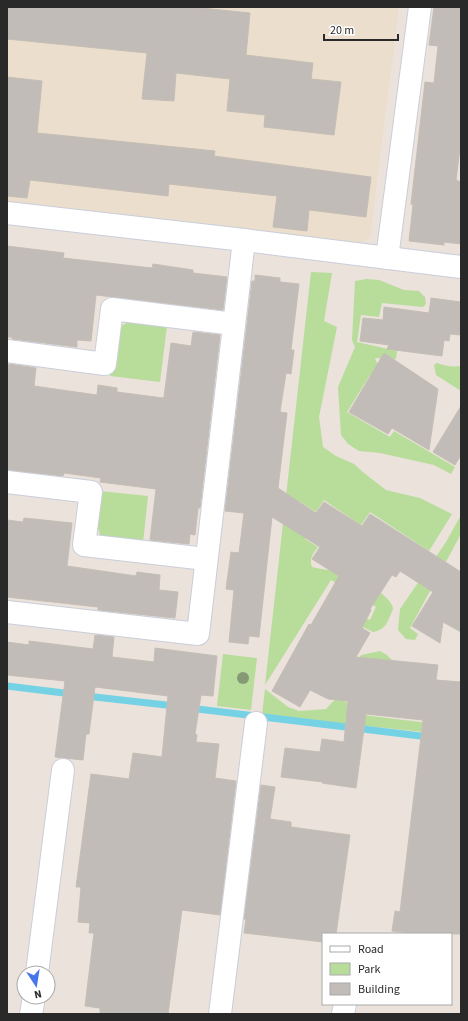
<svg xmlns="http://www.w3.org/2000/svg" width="468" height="1021" viewBox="0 0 468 1021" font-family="'Source Sans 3',sans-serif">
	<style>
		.education { fill: #ebdecc }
		.green { fill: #b8dd9b }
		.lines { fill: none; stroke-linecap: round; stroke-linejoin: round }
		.stream { stroke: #75d2e5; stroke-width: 7 }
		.building { fill: #c2bcb8; stroke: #c5beb5 }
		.minor-casing { stroke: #caceda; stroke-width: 24 }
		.minor { stroke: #fff; stroke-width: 22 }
		.tree { fill: #859a74 }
	</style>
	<rect width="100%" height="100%" fill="#eae2db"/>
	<!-- education -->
	<polygon class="education" points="7,7 399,7 370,238 357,244 7,203"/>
	<!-- green -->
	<g class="green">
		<path d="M311 272 332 273 324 321 337 327 319 417 323 447 336 456 354 464 364 473 386 490 420 498 452 514 429 551 370 512 361 525 324 500 316 512 299 501 286 523 306 536 305 539 318 547C313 553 309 559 312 567 326 571 342 570 355 576 364 580 392 598 393 608 393 610 391 614 390 616 386 626 383 630 373 632L359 625 361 616 370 620 376 607 331 580 265 685Z"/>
		<polygon points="367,279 379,280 404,290 419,291 425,297 426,304 423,307 382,303 379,317 361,315 357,342 397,351 396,359 375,358 377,363 395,371 387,385 370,375 347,412 390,437 394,431 455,467 451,474 434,465 380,453 359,451 348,444 341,435 338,387 355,347 352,340 355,281"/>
		<polygon points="129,322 167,326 160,382 110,376 115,337 119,327"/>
		<path d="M437 363C445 366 452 367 461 366V391L436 375 434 365Z"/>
		<polygon points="100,491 148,496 143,543 109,540 100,535 97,525"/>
		<polygon points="461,515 461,534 410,628 418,634 415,640 406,639 398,630 400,609 446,542"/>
		<polygon points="380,651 387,655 392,660 391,671 345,680 361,655"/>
		<polygon points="223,654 257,658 251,710 217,706"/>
		<polygon points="265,689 288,707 299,711 326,709 343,691 343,701 347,702 347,708 362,711 363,715 461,727 461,736 262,715"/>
	</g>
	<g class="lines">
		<!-- stream -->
		<g class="stream">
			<polyline points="7,686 72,694"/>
			<polyline points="86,696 175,706"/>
			<polyline points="189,708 429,737"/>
		</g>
	</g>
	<!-- building -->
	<g class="building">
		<polygon points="7,7 191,7 250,13 246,55 313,63 311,79 341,82 334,135 264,127 265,115 227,111 230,79 176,73 174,101 142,99 147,53 7,39"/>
		<polygon points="434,7 461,7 461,140 456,180 461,182 461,244 444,242 444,245 409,241 413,205 411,204 425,82 434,83 438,46 429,45"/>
		<polygon points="7,77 42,81 37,133 215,151 214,156 371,177 366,217 309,210 307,231 273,227 277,196 169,184 168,196 30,180 27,198 7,196"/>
		<polygon points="7,246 64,253 63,258 152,268 153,264 193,270 193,273 227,277 223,310 96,295 91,341 77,340 77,347 12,339 12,337 7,337"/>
		<polygon points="255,275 280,278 280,282 299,284 291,350 294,350 291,374 286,373 280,412 287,413 278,488 316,513 324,502 362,526 370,514 461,572 461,632 443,622 440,643 412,626 433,592 400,571 396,577 392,575 370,609 371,610 362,628 370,633 356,657 438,665 436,680 461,682 461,934 421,934 392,931 395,911 400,912 423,720 366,714 356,788 322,783 323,782 281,777 285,748 320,752 322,739 344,742 348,701 328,699 310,690 300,707 272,691 309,624 311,625 339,576 312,559 320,547 272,517 259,637 249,636 248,644 229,642 234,590 226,589 231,552 239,553 244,513 225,511 252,281 255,281"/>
		<polygon points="431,298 461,302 461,335 450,334 449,341 444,340 442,356 387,349 389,345 360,341 363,318 383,320 384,307 429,313"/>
		<polygon points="193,332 220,335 200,508 198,508 195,535 190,534 189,544 150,540 156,489 100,482 101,478 64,473 63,476 7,470 7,376 9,364 36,368 34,386 97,395 98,385 117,388 117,392 163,398 164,397 171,343 191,346"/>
		<polygon points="384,353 438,389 429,450 392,428 388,434 349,412"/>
		<polygon points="461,406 461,455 455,465 433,452"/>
		<polygon points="24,518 72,523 67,566 136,576 137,572 160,575 159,590 178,592 175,618 98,610 98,607 7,597 7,520 23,522"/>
		<polygon points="95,635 114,637 112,657 154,662 155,648 217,656 213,696 201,695 195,734 197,735 196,742 219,744 215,778 236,781 220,915 182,910 168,1014 100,1014 100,1008 85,1006 94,933 89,933 90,923 78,922 81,887 76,887 91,774 129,779 133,753 162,757 168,696 95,687 89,734 86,734 83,760 55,757 65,681 7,675 7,642 29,645 29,641 93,649"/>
		<polygon points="261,785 275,787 270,819 291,822 291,827 350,835 336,934 323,934 323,942 244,933 246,919 244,919"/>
	</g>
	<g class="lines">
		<!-- minor casing -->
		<g class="minor-casing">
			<g id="minor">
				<polyline points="7,213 244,240 461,267"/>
				<polyline points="387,258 420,7"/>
				<polyline points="7,351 105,364 112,309 234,324"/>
				<polyline points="7,482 91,492 84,545 206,559"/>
				<polyline points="7,612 198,634 244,240"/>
				<polyline points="37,973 63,770"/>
				<polyline points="31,1014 34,997"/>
				<polyline points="220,1014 256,723"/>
				<polyline points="343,1014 345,1004"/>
			</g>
		</g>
		<!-- minor -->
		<use href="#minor" class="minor"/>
	</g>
	<!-- trees -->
	<circle class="tree" cx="243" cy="678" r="6"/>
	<!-- border -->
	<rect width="468" height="1021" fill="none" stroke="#292929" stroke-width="16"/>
	<!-- legend -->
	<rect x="322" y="933" width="130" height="72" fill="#ffffff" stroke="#a9a9a9"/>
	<rect x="330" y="946" width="20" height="6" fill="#ffffff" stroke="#a9a9a9"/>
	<text x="358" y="953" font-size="12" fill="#292929">Road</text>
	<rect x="330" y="963" width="20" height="12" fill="#b8dd9b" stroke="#a9a9a9"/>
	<text x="358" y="973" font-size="12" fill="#292929">Park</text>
	<rect x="330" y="983" width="20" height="12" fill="#c2bcb8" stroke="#a9a9a9"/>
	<text x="358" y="993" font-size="12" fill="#292929">Building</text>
	<!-- north arrow -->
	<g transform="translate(36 985) rotate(168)"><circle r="19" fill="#ffffff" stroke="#a9a9a9"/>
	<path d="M0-3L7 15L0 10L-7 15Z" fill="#4775ec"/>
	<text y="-6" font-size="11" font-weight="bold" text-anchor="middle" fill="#292929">N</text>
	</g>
	<!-- scale -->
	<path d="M324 34v6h74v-6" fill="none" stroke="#292929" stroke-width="2"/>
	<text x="330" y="34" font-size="12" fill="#292929" stroke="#ffffff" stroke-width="3" paint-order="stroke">20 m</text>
</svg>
